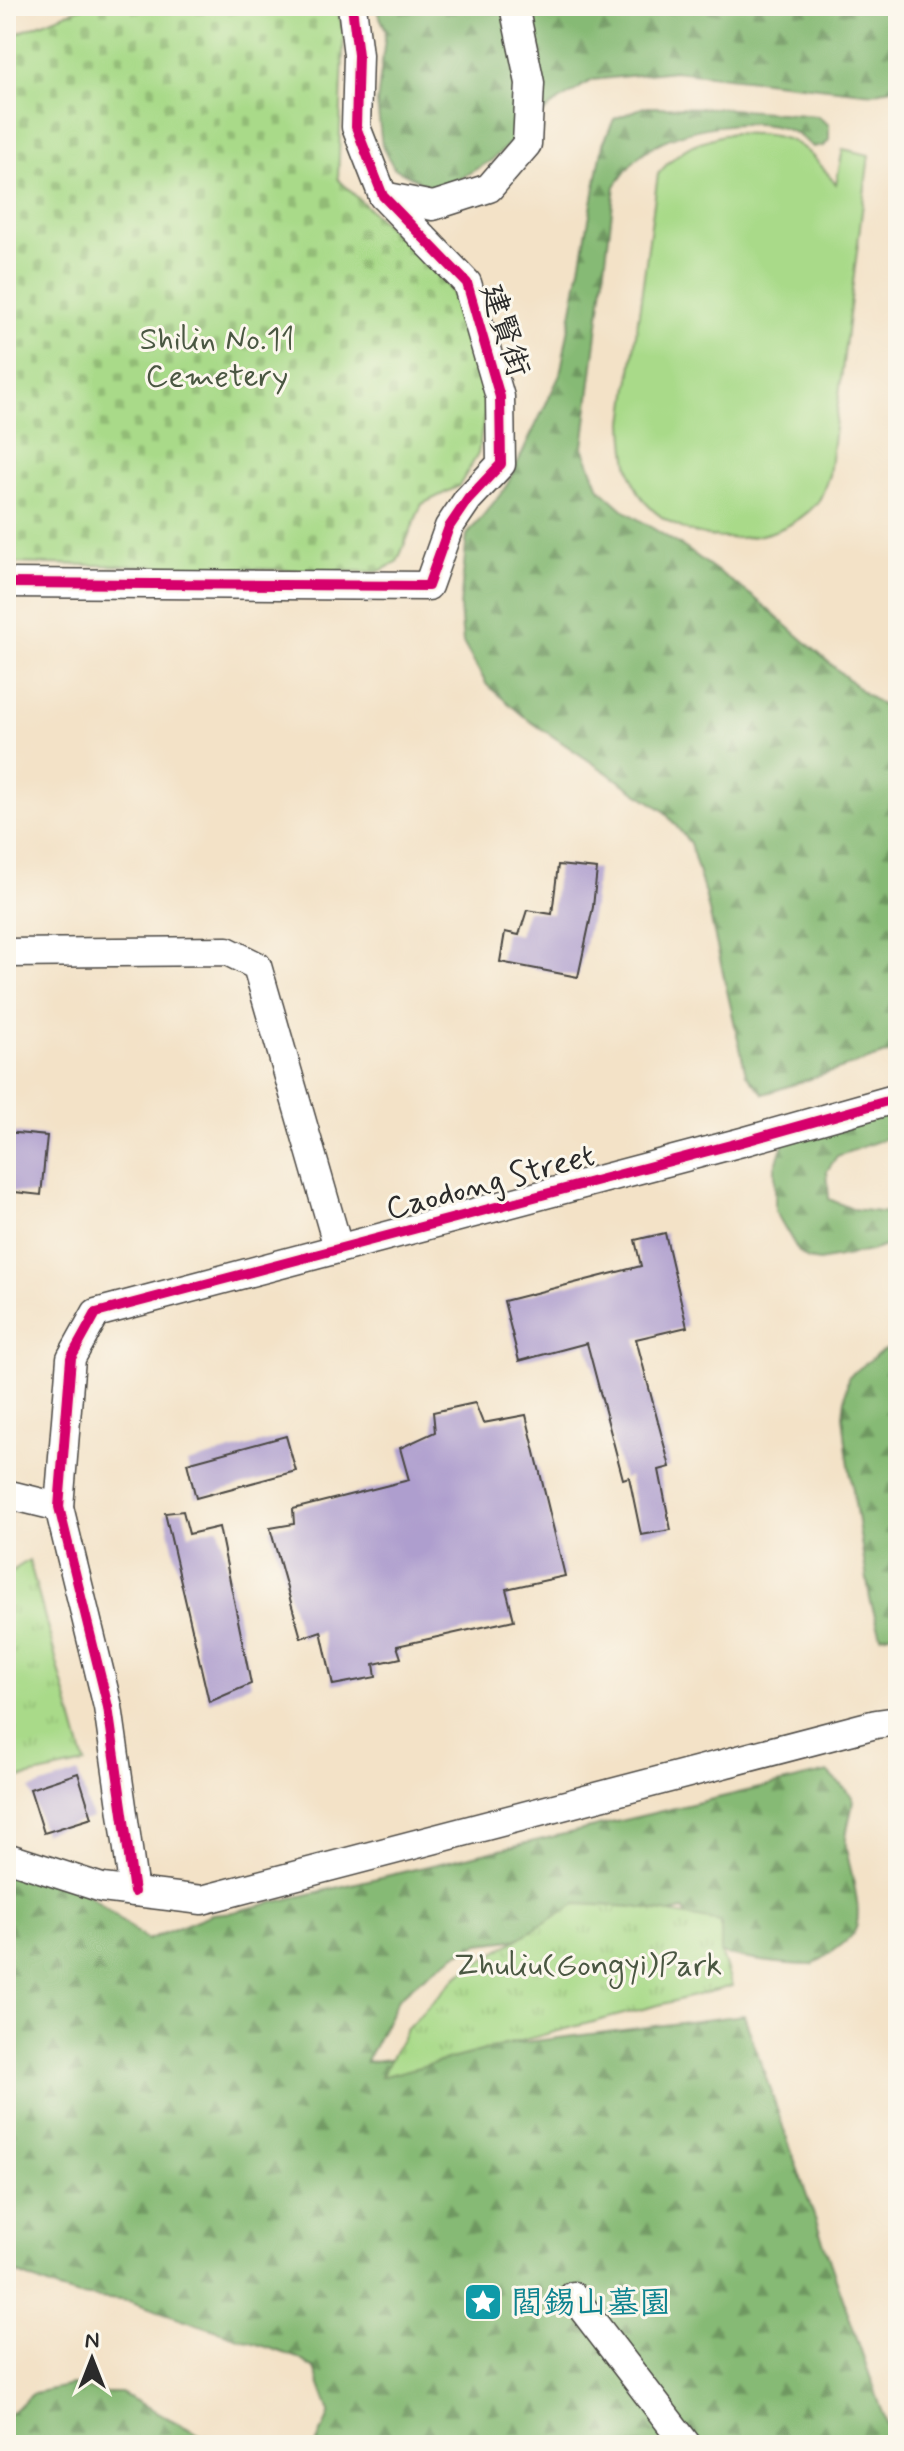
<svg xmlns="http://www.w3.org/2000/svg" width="904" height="2451" viewBox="0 0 904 2451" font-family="Mynerve,'LXGW WenKai TC',sans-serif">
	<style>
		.grass { fill: #a9da89; stroke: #6a825a; stroke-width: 2 }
		.forest { fill: url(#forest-firs); stroke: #587250; stroke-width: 2 }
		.cemetery { fill: url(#cemetery-stones); stroke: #6a825a; stroke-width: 2 }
		.park { fill: url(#park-tufts); stroke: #6a825a; stroke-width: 2 }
		.building { fill: #ae9ece }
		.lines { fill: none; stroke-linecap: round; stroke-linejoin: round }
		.minor-casing { stroke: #494642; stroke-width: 31 }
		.minor { stroke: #fff; stroke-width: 28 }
		.cycleway-casing { stroke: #fbf7ec; stroke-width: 15 }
		.cycleway { stroke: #d6006c; stroke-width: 10 }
		.labels { text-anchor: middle; stroke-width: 6; stroke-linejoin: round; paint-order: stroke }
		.street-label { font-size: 32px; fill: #2b2b2b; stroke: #fbf7ec }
		.park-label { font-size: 32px; fill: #4a5742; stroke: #fbf7ec }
		.culture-label { font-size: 32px; fill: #0d838f; stroke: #fbf7ec; text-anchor: start }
	</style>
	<defs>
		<pattern id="forest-firs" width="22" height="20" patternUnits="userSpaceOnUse" patternTransform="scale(2)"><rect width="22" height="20" fill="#86ba75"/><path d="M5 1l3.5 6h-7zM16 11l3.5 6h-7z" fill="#6e9760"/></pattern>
		<pattern id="cemetery-stones" width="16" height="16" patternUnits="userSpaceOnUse" patternTransform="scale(2)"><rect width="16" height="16" fill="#a9da89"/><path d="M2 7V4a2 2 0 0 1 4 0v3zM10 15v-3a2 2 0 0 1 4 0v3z" fill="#92bb76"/></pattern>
		<pattern id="park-tufts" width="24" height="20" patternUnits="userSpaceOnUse" patternTransform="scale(2)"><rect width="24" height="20" fill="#a9da89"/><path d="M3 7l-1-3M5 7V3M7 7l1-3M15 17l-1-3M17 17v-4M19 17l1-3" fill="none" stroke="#92bb76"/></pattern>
	</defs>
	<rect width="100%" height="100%" fill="#fbf7ec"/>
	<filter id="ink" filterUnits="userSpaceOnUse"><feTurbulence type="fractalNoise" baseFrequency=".0125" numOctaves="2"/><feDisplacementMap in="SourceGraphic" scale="16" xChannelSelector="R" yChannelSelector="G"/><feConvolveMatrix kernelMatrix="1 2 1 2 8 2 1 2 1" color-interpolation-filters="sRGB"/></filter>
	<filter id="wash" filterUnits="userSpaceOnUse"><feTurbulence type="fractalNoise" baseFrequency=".006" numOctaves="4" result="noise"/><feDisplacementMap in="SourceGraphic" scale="32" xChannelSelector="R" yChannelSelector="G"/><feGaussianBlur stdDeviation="1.8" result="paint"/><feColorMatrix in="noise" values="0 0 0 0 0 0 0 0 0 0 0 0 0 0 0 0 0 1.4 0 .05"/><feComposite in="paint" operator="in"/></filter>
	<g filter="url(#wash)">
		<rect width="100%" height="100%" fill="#f3e2c7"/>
		<!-- grass -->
		<path class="grass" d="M732 133C792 135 799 137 836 184L843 149 869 155 829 475C825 484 823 496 817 503 775 551 687 549 646 503 627 481 625 449 624 422L658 174C683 145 696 142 732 133Z"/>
		<!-- forest -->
		<g class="forest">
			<polygon points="375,6 898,6 894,9 898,86 873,93 674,71 592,80 550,107 492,160 448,185 435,189 394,168 382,146 377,103 386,30"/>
			<path d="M644 107 719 108 817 116 829 125V140L824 146 813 147C807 143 800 135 793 132 756 115 682 127 649 149 634 158 625 172 615 186L583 447 599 488 625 511 688 550 755 598 864 693 898 716V1050L764 1094 746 1074 706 898 690 843 664 811 527 719 487 685 463 643 460 607 467 535 505 489 560 375 603 144 614 119Z"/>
			<polygon points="898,1112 898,1134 837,1156 827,1171 829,1199 852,1209 898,1214 898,1242 870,1251 819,1261 808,1259 799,1252 775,1211 775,1167 784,1141"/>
			<polygon points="898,1343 898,1484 889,1509 898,1551 898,1632 881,1636 870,1599 847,1452 843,1415 848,1377 879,1353"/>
			<path d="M828 1772 853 1797C853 1814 844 1830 846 1847 849 1869 866 1915 853 1934 844 1946 825 1956 813 1965 790 1965 717 1959 702 1943 693 1934 688 1922 684 1910L590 1931 479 1944 456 1954 421 1979 398 1999 366 2062 744 2015 894 2445H316L330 2412 314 2369 298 2358 129 2301 80 2296 58 2290 6 2269V1854L81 1889 147 1940 212 1914 233 1912Z"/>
			<polygon points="72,2385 105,2393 121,2393 202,2436 224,2439 237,2445 6,2445 6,2417 34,2393"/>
		</g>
		<!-- cemetery -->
		<polygon class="cemetery" points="85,6 336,6 344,32 338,179 447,284 481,340 488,396 478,454 459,486 422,504 397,562 378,572 6,563 6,38"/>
		<!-- park -->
		<g class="park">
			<polygon points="29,1560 85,1764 6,1781 6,1575"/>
			<polygon points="576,1904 635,1907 721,1922 721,1952 732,1986 381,2077 406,2030 457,1976"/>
		</g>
		<g id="blocks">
			<!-- building -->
			<g class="building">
				<polygon points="558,865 597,869 593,907 578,977 500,962 505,932 519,935 527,910 552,914"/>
				<polygon points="6,1132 47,1136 41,1195 6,1191"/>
				<polygon points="665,1233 687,1327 636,1339 670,1467 659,1470 671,1530 641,1535 629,1477 623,1479 587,1343 519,1361 504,1301 641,1266 635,1240"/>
				<polygon points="475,1403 483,1423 526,1415 565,1576 506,1589 514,1620 397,1646 401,1658 374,1664 376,1677 333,1685 321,1631 301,1638 270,1528 294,1524 293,1509 409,1480 400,1448 435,1432 433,1412"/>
				<polygon points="286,1436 296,1471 196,1498 187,1463"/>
				<polygon points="183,1511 189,1534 219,1527 251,1684 209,1702 165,1513"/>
				<polygon points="78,1773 92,1818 44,1833 30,1789"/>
			</g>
		</g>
	</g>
	<g filter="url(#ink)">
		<use href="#blocks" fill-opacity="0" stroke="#494642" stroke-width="2"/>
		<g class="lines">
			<!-- minor casing -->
			<g class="minor-casing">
				<g id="minor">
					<polyline points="383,196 433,206 489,188 527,144 530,83 514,6"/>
					<polyline points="6,583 428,586 449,527 468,499 501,464 500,397 467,283 383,196 356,127 358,55 352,6"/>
					<polyline points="6,953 227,951 257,966 338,1247"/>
					<polyline points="6,1494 59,1507"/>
					<polyline points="6,1857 102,1888 202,1900 876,1724 898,1721"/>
					<polyline points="134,1892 108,1707 59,1507 71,1358 96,1313 742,1142 898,1098"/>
					<polyline points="573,2296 687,2445"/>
				</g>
			</g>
			<!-- minor -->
			<use href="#minor" class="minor"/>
			<!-- cycleway casing -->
			<g class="cycleway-casing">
				<g id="cycleway">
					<polyline points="6,583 428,586 449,527 468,499 501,464 500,397 467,283 383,196 356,127 358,55 352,6"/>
					<polyline points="134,1892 108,1707 59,1507 71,1358 96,1313 742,1142 898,1098"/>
				</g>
			</g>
			<!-- cycleway -->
			<use href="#cycleway" class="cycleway"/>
		</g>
	</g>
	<!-- icons -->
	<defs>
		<g id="sight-square" transform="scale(2)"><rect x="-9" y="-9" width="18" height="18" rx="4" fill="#0f9aa8" stroke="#fbf7ec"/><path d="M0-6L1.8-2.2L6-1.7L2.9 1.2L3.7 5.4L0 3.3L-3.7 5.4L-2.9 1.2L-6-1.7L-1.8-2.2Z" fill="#fff"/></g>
	</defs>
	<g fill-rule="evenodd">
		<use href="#sight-square" x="483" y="2302"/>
	</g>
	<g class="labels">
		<!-- street labels -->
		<g class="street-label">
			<text transform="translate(506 330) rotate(72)" y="11">建賢街</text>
			<text transform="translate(490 1181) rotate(-15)" y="11">Caodong Street</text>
		</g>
		<!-- park labels -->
		<g class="park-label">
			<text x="217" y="349">Shilin No.11<tspan x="217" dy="37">Cemetery</tspan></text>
			<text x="588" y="1975">Zhuliu(Gongyi)Park</text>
		</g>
		<!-- culture labels -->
		<g class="culture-label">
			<text x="511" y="2313">閻錫山墓園</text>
		</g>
	</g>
	<!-- margin -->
	<rect width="904" height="2451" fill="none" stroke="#fbf7ec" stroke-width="32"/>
	<!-- north arrow -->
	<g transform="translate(92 2359)" stroke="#fbf7ec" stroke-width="6" paint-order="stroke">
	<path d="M0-6L14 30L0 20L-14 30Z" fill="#2b2b2b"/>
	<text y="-12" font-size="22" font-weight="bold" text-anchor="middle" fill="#2b2b2b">N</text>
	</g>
</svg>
